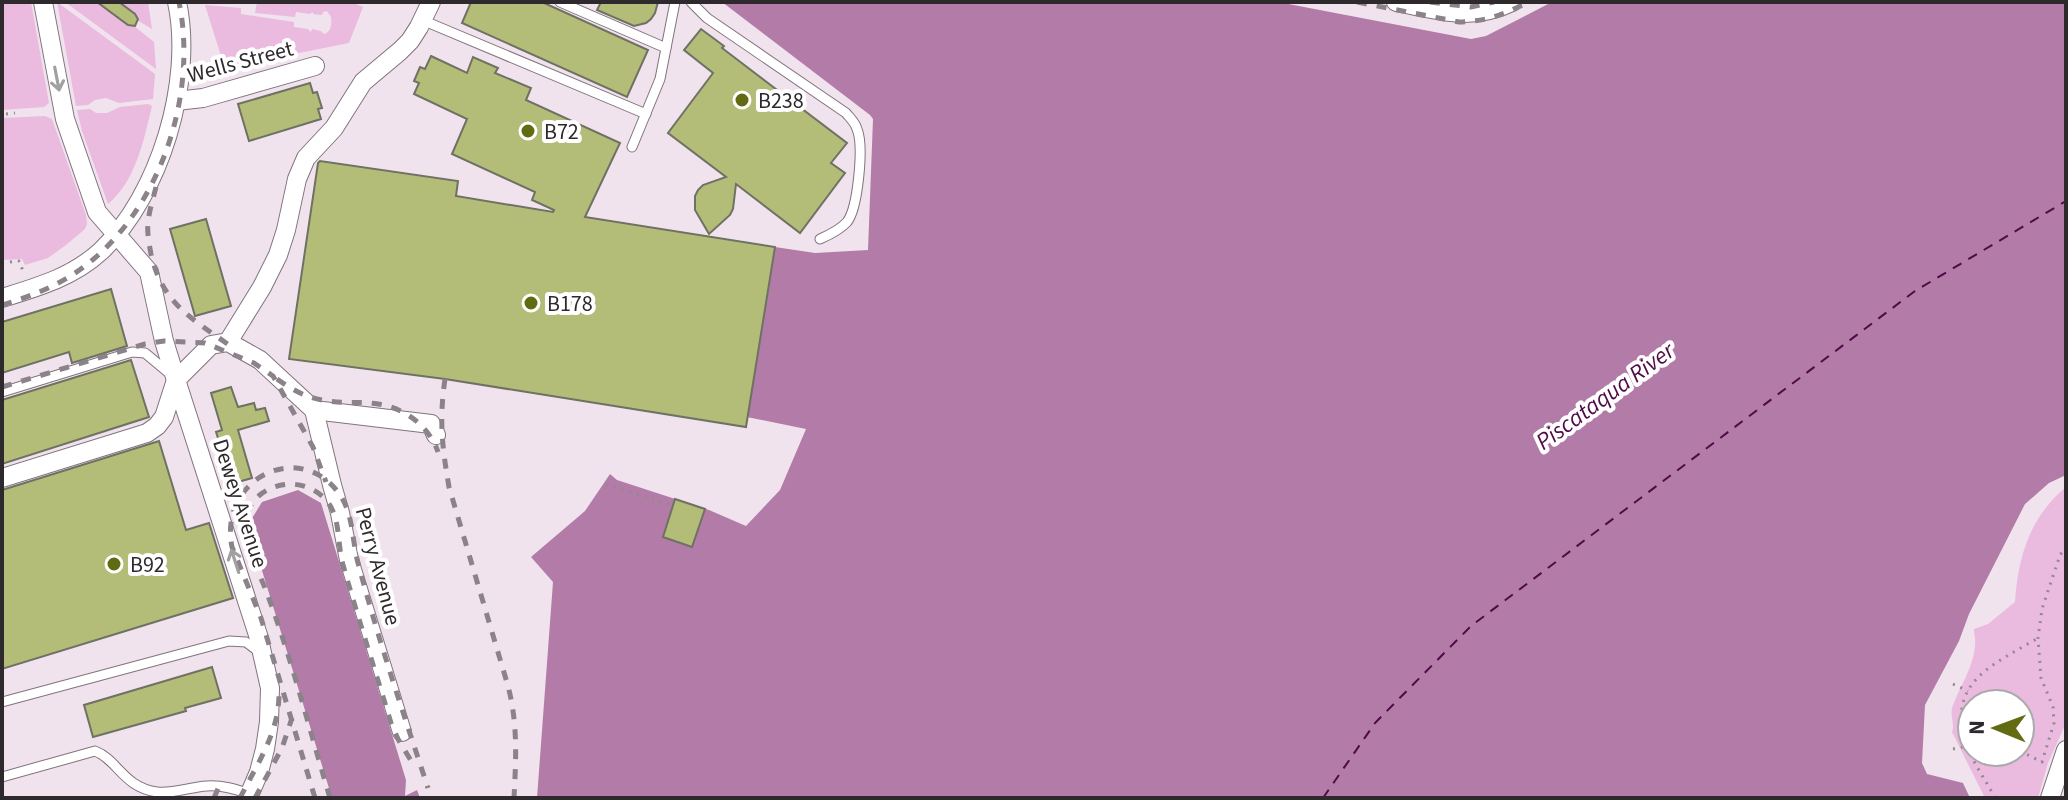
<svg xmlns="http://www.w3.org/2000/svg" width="2068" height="800" viewBox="0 0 2068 800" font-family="'Source Sans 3',sans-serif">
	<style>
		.green { fill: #eabadf; fill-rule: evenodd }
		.water { fill: #b37ba7 }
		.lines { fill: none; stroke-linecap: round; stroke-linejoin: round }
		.ferry { stroke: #500a47; stroke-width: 2; stroke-dasharray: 10 8; stroke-linecap: butt }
		.building { fill: #b3bd78; stroke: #6f7164; stroke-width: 2 }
		.lane-casing { stroke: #81747e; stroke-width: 11 }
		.street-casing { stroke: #81747e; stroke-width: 20 }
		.path { stroke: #928990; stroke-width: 3; stroke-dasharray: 2 6; stroke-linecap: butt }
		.lane { stroke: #fff; stroke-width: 9 }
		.street { stroke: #fff; stroke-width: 18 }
		.rail { stroke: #8c8289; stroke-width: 5; stroke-dasharray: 10 10; stroke-linecap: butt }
		.oneway { stroke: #a19fa0 }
		.poi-dot { fill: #626b11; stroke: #fff; stroke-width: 3 }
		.labels { text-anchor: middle; stroke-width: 8; stroke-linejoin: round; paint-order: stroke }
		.street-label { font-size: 22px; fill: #2e292d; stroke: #fff }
		.poi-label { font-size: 22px; fill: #2e292d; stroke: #fff; text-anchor: start }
		.water-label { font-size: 24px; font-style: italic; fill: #500a47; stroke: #fff }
	</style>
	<rect width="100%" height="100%" fill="#f1e3ed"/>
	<!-- green -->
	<g class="green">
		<polygon points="2,2 31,2 49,103 44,107 2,110"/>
		<polygon points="57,2 155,74 153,99 119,103 106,98 95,100 88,105 76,106"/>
		<polygon points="65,2 98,2 126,24 134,26 154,42 156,69"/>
		<polygon points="119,2 148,2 152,29 137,20 135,14"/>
		<path d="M257 2H351L363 7 349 43 274 58 226 72 205 5 241 8V14L294 22V27L308 29 311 32 312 29 321 31 324 34C331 32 332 24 331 17L327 11 323 12 322 15 313 14V12L310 14 296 12 295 17 255 13Z"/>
		<path d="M148 104 152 106C144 139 136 181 108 204L82 131 77 110 90 109 96 113H107L120 107Z"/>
		<polygon points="45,116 52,119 86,215 87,224 85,229 66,245 48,258 25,265 22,259 2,260 2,118"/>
		<path d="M2066 487V723L2048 763 2038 798H1985L1952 732C1955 724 1950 716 1952 708 1959 688 1973 668 1975 647 1976 640 1974 635 1974 629L1988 624 2015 602C2018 556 2030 517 2066 487ZM1972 704H2020V752H1972Z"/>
	</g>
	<!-- water -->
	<g class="water">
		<polygon points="722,2 1278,2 1471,39 1486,36 1552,2 2066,2 2066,475 2049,483 2025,504 1969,614 1959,641 1925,705 1922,763 1927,774 1963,783 1970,798 537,798 553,582 531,557 585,511 610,474 617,480 709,510 746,526 780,490 806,429 747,417 775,247 815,253 868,250 873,119 870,115"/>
		<polygon points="298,490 321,503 406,780 405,796 417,790 420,798 332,798 248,525 262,502"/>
	</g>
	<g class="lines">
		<!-- ferry -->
		<polyline class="ferry" points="1323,798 1375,723 1471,626 1915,291 2066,201"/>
	</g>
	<!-- building -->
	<g class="building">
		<polygon points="97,2 119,2 135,14 138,19 135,26 128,25"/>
		<polygon points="471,2 542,2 648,50 627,97 462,23"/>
		<polygon points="601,2 658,2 655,13 651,19 646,23 634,26 597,10"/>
		<polygon points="701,29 724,46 722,48 847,143 831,163 845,173 800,233 736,184 733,209 730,215 709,234 695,210 695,196 698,190 703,185 726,177 668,133 713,73 684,50"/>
		<polygon points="431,56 467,73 473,57 498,68 495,73 531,88 526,100 620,143 585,217 775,247 746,427 445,379 289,359 318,163 320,161 458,181 456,196 553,212 554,210 532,200 535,192 452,154 467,119 414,94 419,83 414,81 420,67 425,69"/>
		<polygon points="310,83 313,93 317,92 322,108 318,109 321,119 249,141 238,104"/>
		<polygon points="206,219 231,306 195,316 170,229"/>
		<polygon points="111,289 127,346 72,363 69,352 2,373 2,322"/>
		<polygon points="131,360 149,417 2,464 2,400"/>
		<polygon points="231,387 238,407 254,403 256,410 265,408 269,421 238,430 252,478 238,482 233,469 226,471 222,458 224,457 216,432 222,430 211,393"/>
		<polygon points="159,441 186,530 209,523 233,598 2,669 2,490"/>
		<polygon points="675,499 705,509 692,547 663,537"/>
		<polygon points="212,667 221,698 185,708 186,711 93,737 84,705"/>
	</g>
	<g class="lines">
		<!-- lane casing -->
		<g class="lane-casing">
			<g id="lane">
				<polyline points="560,2 666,48"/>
				<path d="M691 2 707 18 846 113C850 118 855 122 857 129 864 146 858 208 847 222 840 230 829 235 820 239"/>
				<polyline points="422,20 646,114"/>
				<polyline points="632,147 660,79 675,2"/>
				<polyline points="2,392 132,352 145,353 169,373"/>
				<polyline points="2,702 229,641 246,642 258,651"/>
				<path d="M2 777 95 751C118 760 123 787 157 792 173 794 190 787 207 786 222 785 235 789 250 794"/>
			</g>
		</g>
		<!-- street casing -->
		<g class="street-casing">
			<g id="street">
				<polyline points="43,2 65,119 97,212 149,272 164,341 176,380 258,635 270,688 269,722 265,749 259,772 248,798"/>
				<path d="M1396 2C1438 10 1471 22 1512 2"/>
				<polyline points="176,101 203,98 315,66"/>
				<path d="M2 298C38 287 73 277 101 251 160 195 194 81 177 2"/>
				<polyline points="228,342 262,287 278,255 286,230 297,179 306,158 334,128 363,82 400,51 410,41 419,27 431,2"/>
				<polyline points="314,410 332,485 340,513 349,560 402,732"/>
				<polyline points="2,478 147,433 157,426 164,417 176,380 211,345 228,342 260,360 314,410 431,424 436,435"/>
				<polyline points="2050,798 2066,750"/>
			</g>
		</g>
		<!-- path -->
		<g class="path">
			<polyline points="6,114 15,113"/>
			<polyline points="2,263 19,261 23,271"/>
			<polyline points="606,485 673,505"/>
			<polyline points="1953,684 1968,691"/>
			<polyline points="1953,749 1972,745"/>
			<polyline points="2020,751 2042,762 2054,723 2053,707 2041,678 2038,638 2042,609 2060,555 2066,547"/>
			<path d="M1995 798C1986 780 1972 762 1966 743 1946 681 1995 664 2038 638"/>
		</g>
		<!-- lane -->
		<use href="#lane" class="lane"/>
		<!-- street -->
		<use href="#street" class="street"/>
		<!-- rail -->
		<g class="rail">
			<path d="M1357 2 1459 22C1488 21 1503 15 1528 2"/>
			<polyline points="1430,2 1471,7 1494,2"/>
			<path d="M156 187C153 199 149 211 148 223 147 233 149 244 151 254 162 303 191 318 229 345"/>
			<path d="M2 305C32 296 60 285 85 266 161 208 198 94 179 2"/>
			<path d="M277 379C291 389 305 397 322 400 341 404 359 401 378 404 405 408 429 426 438 452"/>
			<path d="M445 379C439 420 442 446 449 487L508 686C518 724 516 759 514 798"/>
			<polyline points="2,387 145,344 164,341 205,343 254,363 273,376 313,447 326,482"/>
			<polyline points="214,798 220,784"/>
			<path d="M240 798C257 764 279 733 279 694"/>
			<polyline points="255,798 282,748 292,718"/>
			<path d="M315 798 261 618 232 547C218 478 301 438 340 495 353 514 352 538 357 559 377 636 403 712 428 788"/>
			<path d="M330 798C309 728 291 656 265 588 258 569 244 552 243 532 243 517 250 503 261 494 281 479 310 481 327 501 341 519 337 544 343 565 358 618 375 670 391 723L398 739 413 764"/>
		</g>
	</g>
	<!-- one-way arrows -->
	<defs><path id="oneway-shaft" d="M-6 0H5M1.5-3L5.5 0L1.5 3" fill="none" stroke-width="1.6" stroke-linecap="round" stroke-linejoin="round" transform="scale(2)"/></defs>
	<g class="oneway">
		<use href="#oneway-shaft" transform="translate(57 79) rotate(79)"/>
		<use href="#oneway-shaft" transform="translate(235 561) rotate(-108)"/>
	</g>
	<!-- markers -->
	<g class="poi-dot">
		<circle cx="742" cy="100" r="8"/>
		<circle cx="528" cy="131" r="8"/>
		<circle cx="531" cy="303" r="8"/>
		<circle cx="114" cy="564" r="8"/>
	</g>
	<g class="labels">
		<!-- street labels -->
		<g class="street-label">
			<text transform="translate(240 61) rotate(-15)" y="8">Wells Street</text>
			<text transform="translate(241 503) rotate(72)" y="8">Dewey Avenue</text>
			<text transform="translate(379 566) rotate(75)" y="8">Perry Avenue</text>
		</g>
		<!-- poi labels -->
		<g class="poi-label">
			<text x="758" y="108">B238</text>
			<text x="544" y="139">B72</text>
			<text x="547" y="311">B178</text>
			<text x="130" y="572">B92</text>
		</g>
		<!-- water labels -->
		<g class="water-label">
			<text transform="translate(1605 396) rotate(-36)" y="8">Piscataqua River</text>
		</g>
	</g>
	<!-- border -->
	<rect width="2068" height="800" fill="none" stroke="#2e292d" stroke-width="8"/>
	<!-- north arrow -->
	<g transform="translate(1996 728) rotate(271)"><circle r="38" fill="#ffffff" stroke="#aba9ab" stroke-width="2"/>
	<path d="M0-6L14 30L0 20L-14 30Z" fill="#626b11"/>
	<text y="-12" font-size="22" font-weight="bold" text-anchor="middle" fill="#2e292d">N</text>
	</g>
</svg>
